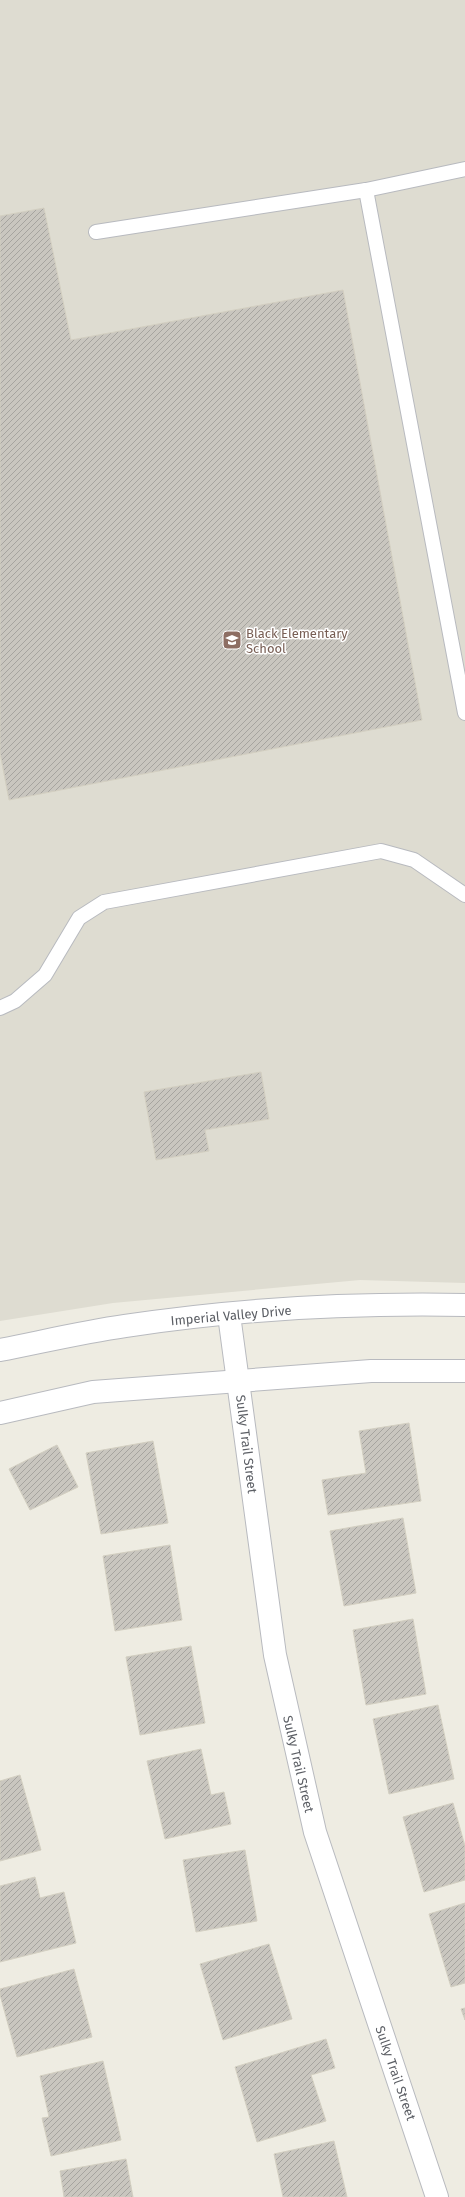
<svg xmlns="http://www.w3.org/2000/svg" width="465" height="2197" viewBox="0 0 465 2197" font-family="'Fira Sans',sans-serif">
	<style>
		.education { fill: #dedcd1 }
		.building { fill: url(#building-hatch); stroke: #d3cfc1 }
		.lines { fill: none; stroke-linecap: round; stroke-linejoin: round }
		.service-casing { stroke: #b8babf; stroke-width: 16 }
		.minor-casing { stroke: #b8babf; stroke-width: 24 }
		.tertiary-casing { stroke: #b8babf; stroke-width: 24 }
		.service { stroke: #fff; stroke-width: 14 }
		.minor { stroke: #fff; stroke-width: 22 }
		.tertiary { stroke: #fff; stroke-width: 22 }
		.labels { text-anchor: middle; stroke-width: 3; stroke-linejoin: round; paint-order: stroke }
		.education-label { font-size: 13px; fill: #785e54; stroke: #fff; text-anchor: start }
		.street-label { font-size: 13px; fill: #5b5e64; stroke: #fff }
	</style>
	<defs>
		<pattern id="building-hatch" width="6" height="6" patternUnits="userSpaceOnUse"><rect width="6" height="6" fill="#c9c6bf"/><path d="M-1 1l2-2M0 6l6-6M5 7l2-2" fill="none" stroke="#a6a49f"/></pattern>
	</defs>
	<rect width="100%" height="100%" fill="#eeece2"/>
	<!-- education -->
	<polygon class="education" points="0,0 465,0 465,1283 360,1280 113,1303 0,1321"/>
	<!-- building -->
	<g class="building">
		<polygon points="44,208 71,340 343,290 422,720 9,800 0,753 0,216"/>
		<polygon points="261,1072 269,1119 205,1130 209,1151 156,1160 144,1092"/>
		<polygon points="409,1423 421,1501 328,1515 322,1480 366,1473 359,1431"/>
		<polygon points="153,1441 168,1523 101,1534 86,1453"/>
		<polygon points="57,1445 78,1487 30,1510 9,1469"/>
		<polygon points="403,1518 416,1593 344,1606 330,1531"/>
		<polygon points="170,1545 182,1620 115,1631 103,1556"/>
		<polygon points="413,1619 426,1694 366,1705 353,1630"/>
		<polygon points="191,1646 205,1723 140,1735 126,1657"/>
		<polygon points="438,1705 454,1779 389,1794 373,1719"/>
		<polygon points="201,1749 211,1795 224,1792 231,1824 165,1839 147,1761"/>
		<polygon points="20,1775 41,1850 0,1861 0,1781"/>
		<polygon points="453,1803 465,1846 465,1880 424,1892 403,1817"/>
		<polygon points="245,1850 257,1921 196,1932 183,1860"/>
		<polygon points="35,1877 40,1898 64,1892 76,1943 0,1962 0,1886"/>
		<polygon points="465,1903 465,1983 451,1987 429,1914"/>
		<polygon points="269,1944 292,2019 223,2040 200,1964"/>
		<polygon points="74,1969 92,2037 17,2057 0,1995 0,1989"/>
		<polygon points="465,2008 465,2020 461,2009"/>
		<polygon points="326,2039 335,2068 311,2075 326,2121 257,2142 235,2067"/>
		<polygon points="103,2061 121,2140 51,2156 42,2118 49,2117 40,2076"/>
		<polygon points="334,2141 347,2197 283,2197 274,2154"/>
		<polygon points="126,2159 133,2197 64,2197 60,2171"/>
	</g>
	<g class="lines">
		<!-- service casing -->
		<g class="service-casing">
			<g id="service">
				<polyline points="366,190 465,713"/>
				<polyline points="96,232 366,190 465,169"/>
				<polyline points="0,1008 15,1001 45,975 79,918 104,902 381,851 414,860 465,895"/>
			</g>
		</g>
		<!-- minor casing -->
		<g class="minor-casing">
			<polyline id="minor" points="229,1315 275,1655 315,1832 437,2197"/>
		</g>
		<!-- tertiary casing -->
		<g class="tertiary-casing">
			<g id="tertiary">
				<path d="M0 1350C41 1342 83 1332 125 1326 236 1309 353 1303 465 1305"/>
				<polyline points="0,1413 93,1392 371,1371 465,1371"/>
			</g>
		</g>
		<!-- service -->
		<use href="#service" class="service"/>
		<!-- minor -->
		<use href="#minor" class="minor"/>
		<!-- tertiary -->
		<use href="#tertiary" class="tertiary"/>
	</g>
	<!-- icons -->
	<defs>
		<g id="school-square" transform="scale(1)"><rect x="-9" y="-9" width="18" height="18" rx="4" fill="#8d6e63" stroke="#fff"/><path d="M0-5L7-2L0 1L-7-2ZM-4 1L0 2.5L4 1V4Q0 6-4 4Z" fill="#fff"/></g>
	</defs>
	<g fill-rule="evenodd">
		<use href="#school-square" x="232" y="640"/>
	</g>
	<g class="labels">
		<!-- education labels -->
		<g class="education-label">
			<text x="246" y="638">Black Elementary<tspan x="246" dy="15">School</tspan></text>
		</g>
		<!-- street labels -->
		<g class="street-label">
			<text transform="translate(231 1315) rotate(-5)" y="5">Imperial Valley Drive</text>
			<text transform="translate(247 1444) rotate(83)" y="5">Sulky Trail Street</text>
			<text transform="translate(299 1764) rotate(77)" y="5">Sulky Trail Street</text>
			<text transform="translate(396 2073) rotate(71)" y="5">Sulky Trail Street</text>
		</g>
	</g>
</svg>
